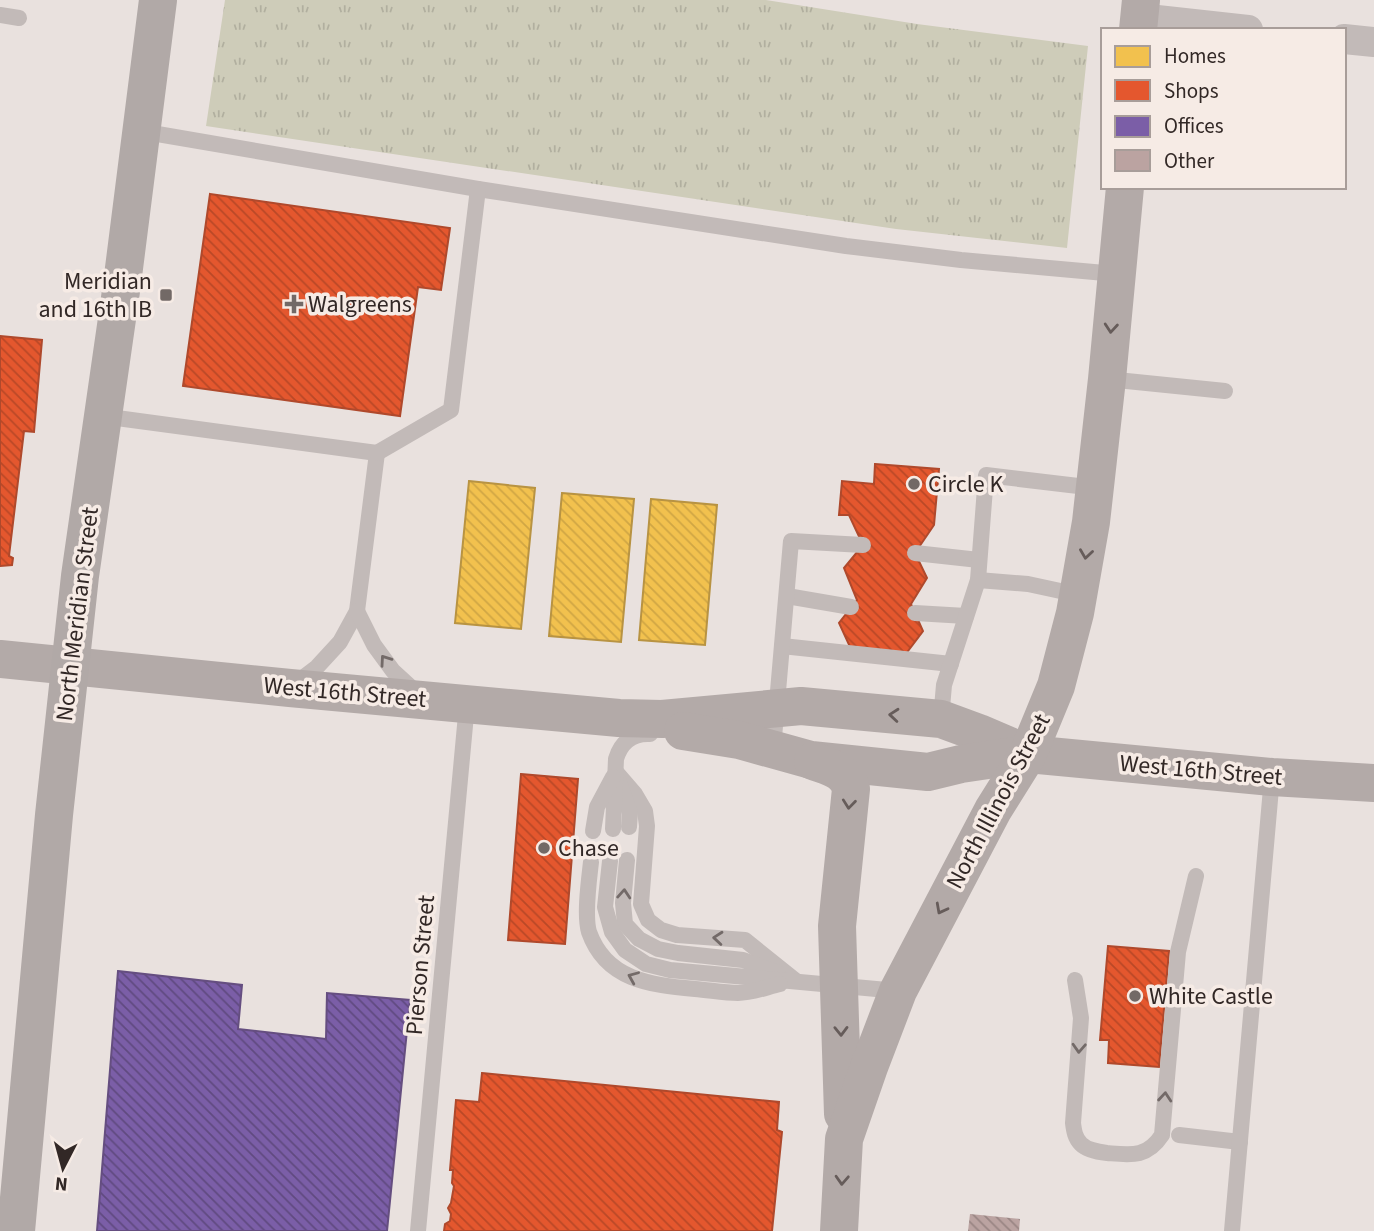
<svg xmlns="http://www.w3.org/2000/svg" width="1374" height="1231" viewBox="0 0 1374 1231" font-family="'Source Sans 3',sans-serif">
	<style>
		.grass { fill: url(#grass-tufts) }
		.homes { fill: url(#homes-back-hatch); stroke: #b89342; stroke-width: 2 }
		.shops { fill: url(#shops-back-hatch); stroke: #af492c; stroke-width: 2 }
		.offices { fill: url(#offices-back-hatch); stroke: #654e80; stroke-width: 2 }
		.building { fill: url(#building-back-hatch) }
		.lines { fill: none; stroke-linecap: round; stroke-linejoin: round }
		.service { stroke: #c2bab8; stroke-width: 16 }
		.minor { stroke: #c2bab8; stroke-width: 30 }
		.secondary { stroke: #b3aaa8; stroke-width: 38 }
		.primary { stroke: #b1a9a7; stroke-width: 38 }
		.oneway { stroke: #665c5a }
		.oneway2 { stroke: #736a68 }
		.poi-dot { fill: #726966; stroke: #f6ebe5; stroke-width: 2.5 }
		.labels { text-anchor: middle; stroke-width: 7; stroke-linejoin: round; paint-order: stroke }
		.poi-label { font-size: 24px; fill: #322826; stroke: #f6ebe5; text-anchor: start }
		.street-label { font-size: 24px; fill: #322826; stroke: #f6ebe5 }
	</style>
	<defs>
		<pattern id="grass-tufts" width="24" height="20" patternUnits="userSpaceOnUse" patternTransform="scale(1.75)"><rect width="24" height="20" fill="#ceccb9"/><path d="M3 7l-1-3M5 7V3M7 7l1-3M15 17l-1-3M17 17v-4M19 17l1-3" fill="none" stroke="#b1af9f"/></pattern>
		<pattern id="homes-back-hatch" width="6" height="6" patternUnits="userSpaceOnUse" patternTransform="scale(1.75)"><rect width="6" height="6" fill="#f2c14e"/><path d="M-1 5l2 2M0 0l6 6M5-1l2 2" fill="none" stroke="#d0a644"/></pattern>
		<pattern id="shops-back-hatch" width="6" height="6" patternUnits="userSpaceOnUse" patternTransform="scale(1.75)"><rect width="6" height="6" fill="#e4572e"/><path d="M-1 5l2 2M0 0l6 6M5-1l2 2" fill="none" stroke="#b94827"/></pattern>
		<pattern id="offices-back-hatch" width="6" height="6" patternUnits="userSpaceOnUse" patternTransform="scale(1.75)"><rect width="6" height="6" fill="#7b5ea7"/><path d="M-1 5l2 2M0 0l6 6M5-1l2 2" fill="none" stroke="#604a80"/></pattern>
		<pattern id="building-back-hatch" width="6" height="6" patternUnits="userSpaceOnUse" patternTransform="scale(1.75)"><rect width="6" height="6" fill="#bba3a1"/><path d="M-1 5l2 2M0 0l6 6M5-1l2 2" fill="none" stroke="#998583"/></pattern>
	</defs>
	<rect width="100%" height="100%" fill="#e9e1de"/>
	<!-- grass -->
	<polygon class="grass" points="225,0 766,0 917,24 1088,46 1067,248 896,229 206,126"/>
	<!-- homes -->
	<g class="homes">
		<polygon points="469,481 535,488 521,629 455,623"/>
		<polygon points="562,493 634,499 621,642 549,636"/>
		<polygon points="651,499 717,505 705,645 639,640"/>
	</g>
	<!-- shops -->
	<g class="shops">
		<polygon points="210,194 450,228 441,290 418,287 400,416 183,386"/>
		<polygon points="0,336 42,340 34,432 24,431 9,556 13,558 12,565 0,566"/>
		<polygon points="875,464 939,469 934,525 915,553 927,578 911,604 923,631 905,655 851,649 839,623 857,600 844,568 863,545 849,515 839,515 842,481 874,484"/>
		<polygon points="521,774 578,779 565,944 508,940"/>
		<polygon points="1108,946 1169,951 1159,1067 1108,1063 1109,1040 1100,1040"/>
		<polygon points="482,1073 779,1102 777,1130 782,1132 772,1231 444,1231 445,1224 450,1221 451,1214 448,1208 451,1203 454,1186 452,1183 453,1170 450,1170 456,1100 479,1102"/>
	</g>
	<!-- offices -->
	<polygon class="offices" points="118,971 242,985 238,1029 326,1039 327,993 410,1000 387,1231 97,1231"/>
	<!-- building -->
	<polygon class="building" points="970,1214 1020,1219 1019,1231 968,1231"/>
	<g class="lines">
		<!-- service -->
		<g class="service">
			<polyline points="0,15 19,18"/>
			<polyline points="140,131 478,189 846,246 961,260 1116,274"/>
			<polyline points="1107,379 1225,391"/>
			<polyline points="102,416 377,453 357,611 340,642 317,667 296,683"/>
			<polyline points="377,453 451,410 478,189"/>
			<polyline points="915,553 979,560"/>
			<polyline points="978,580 1028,584 1079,595"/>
			<polyline points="787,596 851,607"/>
			<polyline points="357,611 374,645 393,671 417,693"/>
			<polyline points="915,613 966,616"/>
			<polyline points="782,646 951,664"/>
			<polyline points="941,719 944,685 978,580 986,475 1095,488"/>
			<polyline points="773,749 791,541 863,545"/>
			<polyline points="616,772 635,794 645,811 647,826 641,904 648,920 661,930 677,935 745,940 796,981"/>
			<polyline points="619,782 630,813 629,827"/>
			<path d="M613 829 616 759C621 742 633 733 650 734"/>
			<polyline points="593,831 597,807 613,777"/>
			<polyline points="627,860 623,903 625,924 639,939 658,949 678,953 743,960 778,973"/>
			<polyline points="610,861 605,907 612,932 625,950 646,964 670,970 898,991"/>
			<path d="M591 862C589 880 584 915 589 932 606 980 650 985 695 989 709 990 724 993 738 993 752 993 767 987 780 984"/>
			<path d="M1075 980 1081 1018 1073 1123C1074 1131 1075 1138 1081 1144 1087 1150 1098 1152 1107 1153 1131 1155 1147 1158 1162 1135L1178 952 1196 876"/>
			<polyline points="1179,1135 1240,1142"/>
			<polyline points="418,1231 467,704"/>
			<polyline points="1232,1231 1272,777"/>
		</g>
		<!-- minor -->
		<g class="minor">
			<polyline points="1139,18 1248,30"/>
			<polyline points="1344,39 1374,42"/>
		</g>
		<!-- secondary -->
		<g class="secondary">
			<polyline points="1138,30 1141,0"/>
			<polyline points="0,659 290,688 619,718 662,719 801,706 941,719 979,733 1028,754"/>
			<polyline points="683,731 739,740 811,760 928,772 961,764 1028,754 1272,777 1374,783"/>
			<path d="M813 761C829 767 847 770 851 789L837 926 843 1114"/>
			<polyline points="839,1231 844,1139 869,1067 898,991 993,810 1028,754 1056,686 1075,613 1091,522 1107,379 1125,187"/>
		</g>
		<!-- primary -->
		<polyline class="primary" points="16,1231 54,815 80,576 122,284 158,0"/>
	</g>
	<!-- one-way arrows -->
	<defs><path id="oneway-chevron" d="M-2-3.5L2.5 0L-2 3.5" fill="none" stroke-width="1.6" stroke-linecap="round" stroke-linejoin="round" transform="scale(1.75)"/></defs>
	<g class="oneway">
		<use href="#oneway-chevron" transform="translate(1111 328) rotate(95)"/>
		<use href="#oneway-chevron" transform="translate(1086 554) rotate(98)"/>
		<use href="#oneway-chevron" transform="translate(894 715) rotate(-175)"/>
		<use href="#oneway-chevron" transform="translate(849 804) rotate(96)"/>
		<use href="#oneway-chevron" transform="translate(941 909) rotate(118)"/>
		<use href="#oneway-chevron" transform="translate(841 1031) rotate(89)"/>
		<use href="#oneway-chevron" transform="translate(842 1180) rotate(93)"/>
	</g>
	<g class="oneway2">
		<use href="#oneway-chevron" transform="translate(385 660) rotate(-125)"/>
		<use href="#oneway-chevron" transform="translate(624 894) rotate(-86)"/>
		<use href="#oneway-chevron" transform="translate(718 938) rotate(-175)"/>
		<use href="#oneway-chevron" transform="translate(633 977) rotate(-157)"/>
		<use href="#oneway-chevron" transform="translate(1079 1048) rotate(93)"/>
		<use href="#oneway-chevron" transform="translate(1165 1097) rotate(-85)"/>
	</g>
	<!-- markers -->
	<g class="poi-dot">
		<rect x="159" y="288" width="14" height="14" rx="3.5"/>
		<path d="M290.5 293.5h7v7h7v7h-7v7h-7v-7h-7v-7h7z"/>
		<circle cx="914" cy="484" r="7"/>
		<circle cx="544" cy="848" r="7"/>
		<circle cx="1135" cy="996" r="7"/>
	</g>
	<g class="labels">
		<!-- poi labels -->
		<g class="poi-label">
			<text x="152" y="289" text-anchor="end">Meridian<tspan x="152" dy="28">and 16th IB</tspan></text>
			<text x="308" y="312">Walgreens</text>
			<text x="928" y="492">Circle K</text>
			<text x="558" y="856">Chase</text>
			<text x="1149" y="1004">White Castle</text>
		</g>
		<!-- street labels -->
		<g class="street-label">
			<text transform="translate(77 614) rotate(-83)" y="8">North Meridian Street</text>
			<text transform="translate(345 692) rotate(5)" y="8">West 16th Street</text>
			<text transform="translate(1201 770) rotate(5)" y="8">West 16th Street</text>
			<text transform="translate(998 801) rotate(-62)" y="8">North Illinois Street</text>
			<text transform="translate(420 965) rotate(-85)" y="8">Pierson Street</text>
		</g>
	</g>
	<!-- legend -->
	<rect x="1101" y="28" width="245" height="161" fill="#f6ebe5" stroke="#a89d99" stroke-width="2"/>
	<rect x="1115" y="46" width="35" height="21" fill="#f2c14e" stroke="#a89d99" stroke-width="2"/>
	<text x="1164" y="63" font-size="21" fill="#322826">Homes</text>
	<rect x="1115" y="80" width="35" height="21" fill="#e4572e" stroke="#a89d99" stroke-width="2"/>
	<text x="1164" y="98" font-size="21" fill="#322826">Shops</text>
	<rect x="1115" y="116" width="35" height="21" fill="#7b5ea7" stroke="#a89d99" stroke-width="2"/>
	<text x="1164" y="133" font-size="21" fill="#322826">Offices</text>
	<rect x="1115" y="150" width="35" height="21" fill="#bba3a1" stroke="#a89d99" stroke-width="2"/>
	<text x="1164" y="168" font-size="21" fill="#322826">Other</text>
	<!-- north arrow -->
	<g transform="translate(63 1168) rotate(186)" stroke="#f6ebe5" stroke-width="5" paint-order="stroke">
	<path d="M0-5L12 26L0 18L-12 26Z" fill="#322826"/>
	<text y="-10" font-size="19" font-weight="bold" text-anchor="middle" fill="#322826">N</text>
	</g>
</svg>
